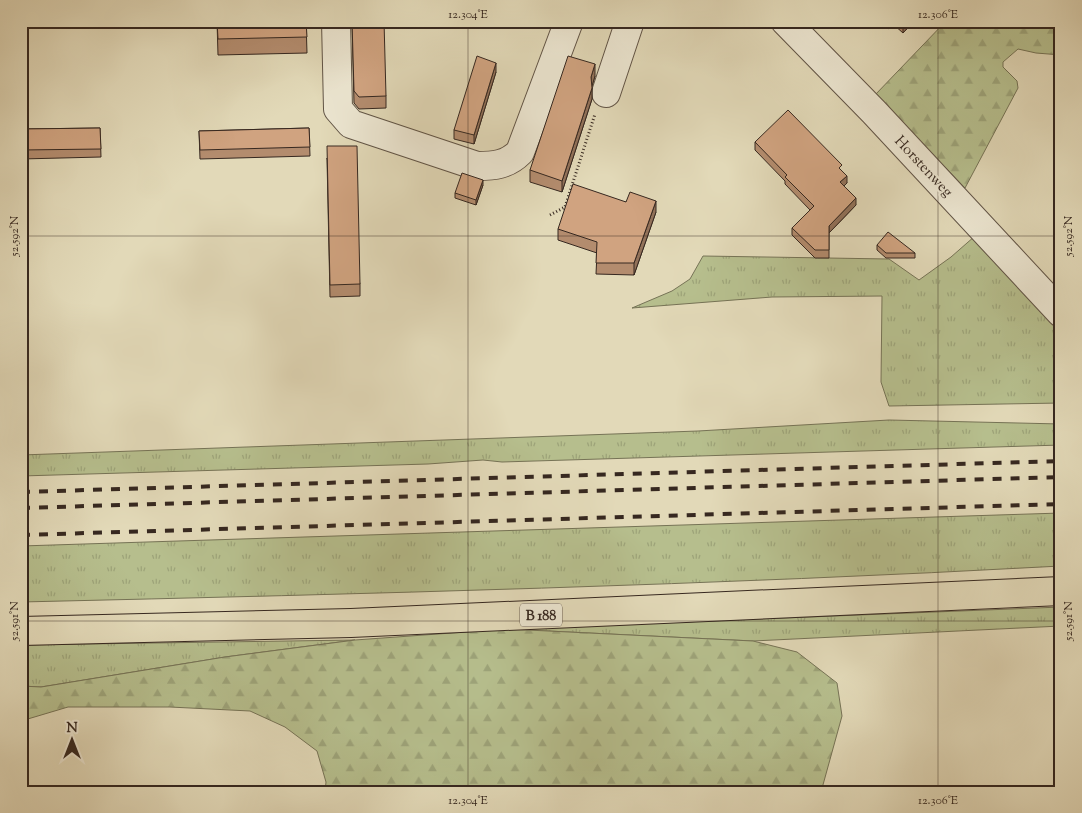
<svg xmlns="http://www.w3.org/2000/svg" width="1082" height="813" viewBox="0 0 1082 813" font-family="'Sorts Mill Goudy',serif">
	<style>
		.grass { fill: url(#grass-tufts); stroke: #767356 }
		.forest { fill: url(#forest-firs); stroke: #767356 }
		.lines { fill: none; stroke-linecap: round; stroke-linejoin: round }
		.minor-casing { stroke: #615446; stroke-width: 30 }
		.major-casing { stroke: #362820; stroke-width: 30 }
		.path { stroke: #362820; stroke-width: 3; stroke-dasharray: 1 2.5; stroke-linecap: butt }
		.minor { stroke: #ece6d1; stroke-width: 28 }
		.major { stroke: #e2d9b8; stroke-width: 28 }
		.rail { stroke: #362820; stroke-width: 4; stroke-dasharray: 9 9; stroke-linecap: butt }
		.wall { fill: #b38c6e; stroke: #362820 }
		.shaded-wall { fill: #92725a; stroke: #362820 }
		.building { fill: #d0a380; stroke: #362820 }
		.ticks { fill: none; stroke: #362820; stroke-width: 1; stroke-opacity: 0.45 }
		.labels { text-anchor: middle; stroke-width: 4.5; stroke-linejoin: round; paint-order: stroke }
		.shield { fill: #ece6d1; stroke: #6d6155; stroke-width: 1 }
		.shield-label { font-size: 14px; font-weight: bold; fill: #362820 }
		.street-label { font-size: 15px; fill: #362820; stroke: #ece6d1 }
		.neatline { fill: none; stroke: #362820; stroke-width: 2 }
		.ticks-label { font-size: 12px; text-anchor: middle; fill: #362820 }
	</style>
	<defs>
		<pattern id="grass-tufts" width="24" height="20" patternUnits="userSpaceOnUse" patternTransform="scale(1.25)"><rect width="24" height="20" fill="#b6be8d"/><path d="M3 7l-1-3M5 7V3M7 7l1-3M15 17l-1-3M17 17v-4M19 17l1-3" fill="none" stroke="#9da379"/></pattern>
		<pattern id="forest-firs" width="22" height="20" patternUnits="userSpaceOnUse" patternTransform="scale(1.25)"><rect width="22" height="20" fill="#b6be8d"/><path d="M5 1l3.5 6h-7zM16 11l3.5 6h-7z" fill="#9da379"/></pattern>
	</defs>
	<rect width="100%" height="100%" fill="#e2d9b8"/>
	<filter id="stains"><feTurbulence type="fractalNoise" baseFrequency=".004" numOctaves="4"/><feColorMatrix values="0 0 0 0 .2 0 0 0 0 .09 0 0 0 0 .02 0 0 0 .5 -.17"/></filter>
	<radialGradient id="worn" r=".72"><stop offset=".6" stop-color="#630" stop-opacity="0"/><stop offset="1" stop-color="#630" stop-opacity=".3"/></radialGradient>
	<!-- grass -->
	<g class="grass">
		<polygon points="975,236 1008,276 1061,329 1061,403 889,406 881,382 882,296 772,297 632,308 672,291 690,279 703,256 889,259 919,280 951,257"/>
		<polygon points="889,420 1061,424 1061,445 502,462 483,460 428,464 21,476 21,455 698,431"/>
		<path d="M1061 513V566C715 585 368 594 21 602V546Z"/>
		<polygon points="1061,607 1061,626 753,641 507,629"/>
		<polygon points="355,640 225,657 41,687 21,686 21,645"/>
	</g>
	<!-- forest -->
	<g class="forest">
		<polygon points="946,21 1061,21 1061,55 1036,53 1018,49 1003,62 1003,67 1017,81 1018,88 965,188 875,95"/>
		<polygon points="507,629 753,641 797,652 837,683 842,716 821,792 325,792 326,782 317,751 285,727 250,711 170,707 68,707 21,721 21,686 41,687 225,657 355,640"/>
	</g>
	<g class="lines">
		<!-- minor casing -->
		<g class="minor-casing">
			<g id="minor">
				<path d="M336 21 338 109 351 124 477 166C494 166 507 165 520 152L569 21"/>
				<polyline points="785,21 874,112 1061,313"/>
				<polyline points="606,93 630,21"/>
			</g>
		</g>
		<!-- major casing -->
		<g class="major-casing">
			<polyline id="major" points="21,631 351,623 1061,591"/>
		</g>
		<!-- path -->
		<polyline class="path" points="550,215 565,207 595,114"/>
		<!-- minor -->
		<use href="#minor" class="minor"/>
		<!-- major -->
		<use href="#major" class="major"/>
		<!-- rail -->
		<g class="rail">
			<polyline points="21,492 1061,461"/>
			<polyline points="21,508 1061,477"/>
			<polyline points="21,535 1061,504"/>
		</g>
	</g>
	<!-- wall -->
	<g class="wall">
		<polygon points="217,21 306,21 307,53 218,55"/>
		<polygon points="352,21 386,96 386,108 359,109 354,103"/>
		<polygon points="880,21 914,21 903,33 893,24 889,29"/>
		<polygon points="496,72 474,144 454,139 454,130"/>
		<polygon points="595,76 592,86 592,99 562,192 530,182 530,170"/>
		<polygon points="100,128 101,157 21,159 21,129"/>
		<polygon points="309,128 310,156 200,159 199,131"/>
		<polygon points="755,142 842,171 847,183 844,186 856,205 829,233 829,258 815,258 792,235 792,228 810,210 785,184 785,181 755,150"/>
		<polygon points="327,158 360,284 360,296 330,297"/>
		<polygon points="483,185 476,205 455,198 455,193"/>
		<polygon points="1061,193 1061,225 1057,202 1057,194"/>
		<polygon points="626,202 656,212 634,275 596,274 597,253 558,240 558,229"/>
		<polygon points="877,245 915,253 915,258 886,258 877,250"/>
	</g>
	<!-- shaded-wall -->
	<g class="shaded-wall">
		<polygon points="889,21 893,21 893,24 889,29"/>
		<polygon points="906,21 914,21 903,33 903,25"/>
		<polygon points="496,63 496,72 474,144 474,135"/>
		<polygon points="595,64 595,76 591,89 591,77"/>
		<polygon points="592,88 592,99 562,192 562,181"/>
		<polygon points="847,176 847,183 840,190 840,182"/>
		<polygon points="483,180 483,185 476,205 476,200"/>
		<polygon points="856,198 856,205 829,233 829,226"/>
		<polygon points="656,201 656,212 634,275 634,263"/>
	</g>
	<!-- building -->
	<g class="building">
		<polygon points="217,21 306,21 307,37 218,39"/>
		<polygon points="352,21 384,21 386,96 359,97 354,91"/>
		<polygon points="899,21 906,21 903,25"/>
		<polygon points="477,56 496,63 474,135 454,130"/>
		<polygon points="568,56 595,64 591,77 592,88 562,181 530,170"/>
		<polygon points="788,110 842,165 839,168 847,176 840,182 856,198 829,226 829,250 815,250 792,228 814,206 785,177 787,175 755,142"/>
		<polygon points="100,128 101,149 21,150 21,129"/>
		<polygon points="309,128 310,147 200,150 199,131"/>
		<polygon points="327,146 357,146 360,284 330,285"/>
		<polygon points="462,173 483,180 476,200 455,193"/>
		<polygon points="573,184 626,202 630,192 656,201 634,263 596,263 597,242 558,229"/>
		<polygon points="1061,193 1061,216 1057,194"/>
		<polygon points="888,232 915,253 886,253 877,245"/>
	</g>
	<!-- ticks -->
	<path class="ticks" d="M468 21V792M938 21V792M21 236H1061M21 621H1061"/>
	<g class="labels">
		<!-- shield labels -->
		<rect class="shield" x="520" y="603.5" width="42" height="23" rx="4"/>
		<g class="shield-label">
			<text x="541" y="620">B 188</text>
		</g>
		<!-- street labels -->
		<g class="street-label">
			<text transform="translate(924 166) rotate(47)" y="5">Horstenweg</text>
		</g>
	</g>
	<!-- margin -->
	<rect width="1082" height="813" fill="none" stroke="#e2d9b8" stroke-width="55"/>
	<!-- north arrow -->
	<g transform="translate(72 740)" stroke="#ece6d1" stroke-width="4" paint-order="stroke">
	<path d="M0-4L9 19L0 12L-9 19Z" fill="#362820"/>
	<text y="-8" font-size="14" font-weight="bold" text-anchor="middle" fill="#362820">N</text>
	</g>
	<rect x="28" y="28" width="1026" height="758" class="neatline"/>
	<g class="ticks-label">
		<text x="468" y="18">12.304°E</text>
		<text x="938" y="18">12.306°E</text>
		<text transform="translate(14 236) rotate(-90)" y="4">52.592°N</text>
		<text transform="translate(1068 236) rotate(-90)" y="4">52.592°N</text>
		<text transform="translate(14 621) rotate(-90)" y="4">52.591°N</text>
		<text transform="translate(1068 621) rotate(-90)" y="4">52.591°N</text>
		<text x="468" y="804">12.304°E</text>
		<text x="938" y="804">12.306°E</text>
	</g>
	<rect width="100%" height="100%" filter="url(#stains)"/>
	<rect width="100%" height="100%" fill="url(#worn)"/>
</svg>
